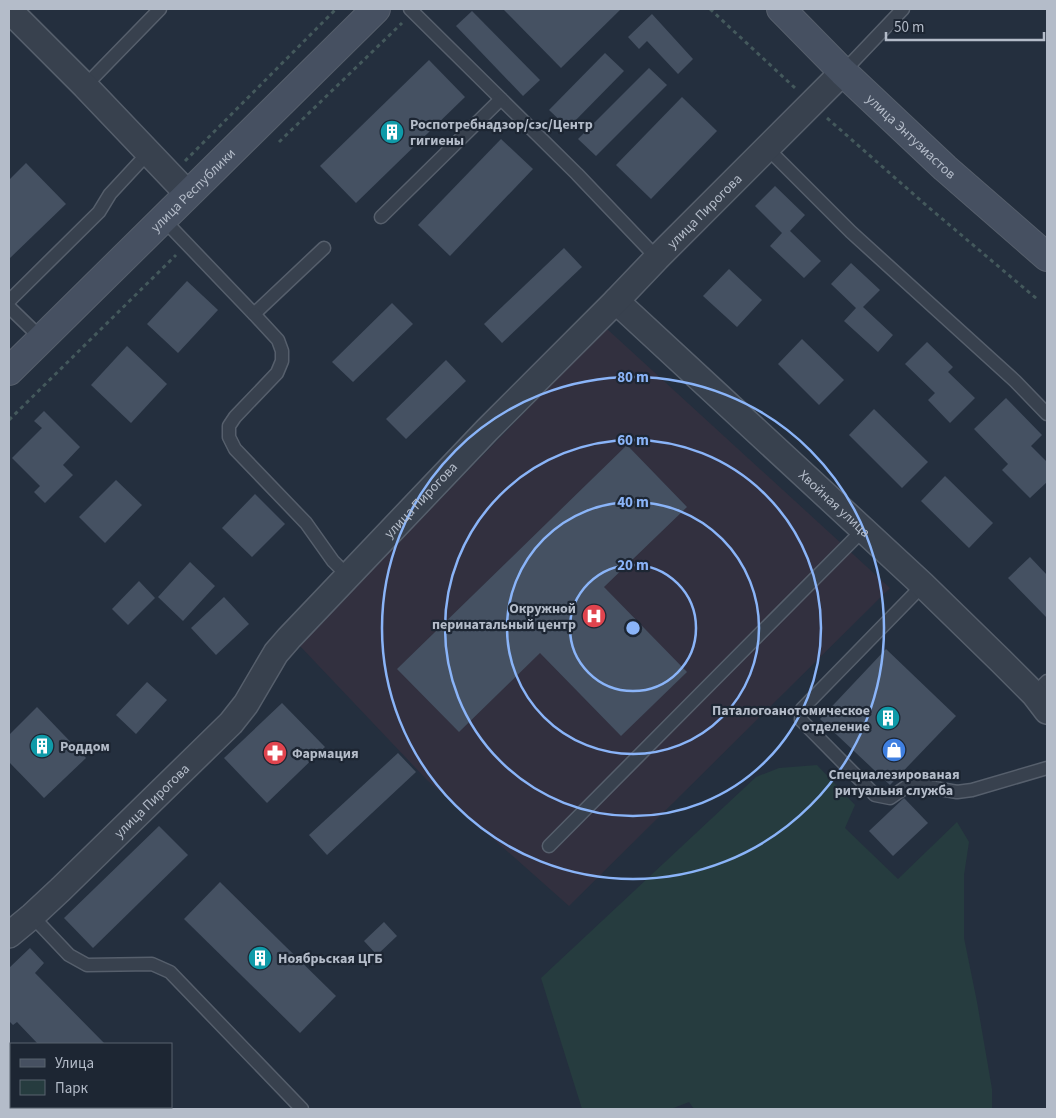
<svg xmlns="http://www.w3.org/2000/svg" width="1056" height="1118" viewBox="0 0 1056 1118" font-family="'Source Sans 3',sans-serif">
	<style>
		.medical { fill: #32303f }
		.green { fill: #263c3f }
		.building { fill: #455162 }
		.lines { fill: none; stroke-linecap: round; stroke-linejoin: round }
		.lane-casing { stroke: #565f6c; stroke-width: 15 }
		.street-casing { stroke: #565f6c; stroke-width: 28 }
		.secondary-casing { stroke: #565f6c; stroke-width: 30 }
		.path { stroke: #44595c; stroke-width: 3; stroke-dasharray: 4 4; stroke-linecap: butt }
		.lane { stroke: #38414e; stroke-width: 12 }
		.street { stroke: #38414e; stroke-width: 25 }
		.secondary { stroke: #465061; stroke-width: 28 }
		.ring { fill: none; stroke: #8ab4f8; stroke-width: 2.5 }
		.labels { text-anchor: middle; stroke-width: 4.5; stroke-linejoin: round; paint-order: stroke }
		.poi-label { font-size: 14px; font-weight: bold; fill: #b4bcc9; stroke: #1d2633; text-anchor: start }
		.street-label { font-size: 14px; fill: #b4bcc9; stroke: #1d2633 }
		.centre { fill: #8ab4f8; stroke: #1d2633; stroke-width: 2.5 }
		.ring-label { font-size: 15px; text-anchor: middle; font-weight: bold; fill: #8ab4f8; stroke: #1d2633; stroke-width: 4.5; stroke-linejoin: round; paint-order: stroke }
	</style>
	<rect width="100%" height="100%" fill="#242f3e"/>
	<!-- medical -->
	<polygon class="medical" points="606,328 890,588 569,906 427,780 299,645"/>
	<!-- green -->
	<polygon class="green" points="817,765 855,805 845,828 898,879 957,822 969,842 964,875 964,938 977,1002 992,1089 992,1109 694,1109 689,1102 671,1109 582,1109 541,978 756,777 779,768"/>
	<!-- building -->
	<g class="building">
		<polygon points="503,9 621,9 561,68"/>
		<polygon points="472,11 540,80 523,96 456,26"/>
		<polygon points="652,14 693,59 678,74 647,41 639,49 628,37"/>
		<polygon points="605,53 624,71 568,128 549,110"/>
		<polygon points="429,60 465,97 356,203 320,166"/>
		<polygon points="649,68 667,85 596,156 578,139"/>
		<polygon points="682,97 717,131 651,199 616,165"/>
		<polygon points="501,139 533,169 450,256 418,225"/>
		<polygon points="26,163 66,204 9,259 9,180"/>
		<polygon points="775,186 805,215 790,231 821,261 804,278 770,246 782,233 755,206"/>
		<polygon points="564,248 582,267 502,343 484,324"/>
		<polygon points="851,263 880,290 863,307 893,335 878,352 844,321 856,308 831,284"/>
		<polygon points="729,269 762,300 737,327 703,296"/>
		<polygon points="187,281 218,310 178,353 147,324"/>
		<polygon points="392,303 413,324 353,382 332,362"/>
		<polygon points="802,339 844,380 819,405 778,364"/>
		<polygon points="927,342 953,367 948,372 975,398 950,423 928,400 935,393 905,364"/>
		<polygon points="127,346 167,384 131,423 91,385"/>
		<polygon points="446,360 466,381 406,439 386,419"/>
		<polygon points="1006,398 1042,435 1031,446 1047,462 1047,482 1030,498 1002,470 1008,464 974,429"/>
		<polygon points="874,409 928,462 902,488 849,435"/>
		<polygon points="44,411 80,447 63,465 73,475 45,503 34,492 40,486 12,458 42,428 34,421"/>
		<polygon points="627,445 687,507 604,587 687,672 621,736 540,653 459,732 397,669"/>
		<polygon points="945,476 993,523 969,548 921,501"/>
		<polygon points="116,480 142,505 105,543 79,517"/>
		<polygon points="255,494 285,524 252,557 222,528"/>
		<polygon points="1030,557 1047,575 1047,618 1008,578"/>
		<polygon points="190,562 215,586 183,621 158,597"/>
		<polygon points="139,581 155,598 128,625 112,609"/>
		<polygon points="224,597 249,624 216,655 191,628"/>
		<polygon points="886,649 956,716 890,785 820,719"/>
		<polygon points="147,682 167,700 136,734 116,715"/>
		<polygon points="282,703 325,747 267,803 224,758"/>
		<polygon points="37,707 86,758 44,798 9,762 9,735"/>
		<polygon points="398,753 416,772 327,855 309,835"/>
		<polygon points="904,798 928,823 893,856 869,831"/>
		<polygon points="159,826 188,855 93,948 64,918"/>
		<polygon points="220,882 336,996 300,1033 184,919"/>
		<polygon points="384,922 397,936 377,955 364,941"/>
		<polygon points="30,948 44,963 35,973 105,1044 38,1044 17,1022 13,1025 9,1021 9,968"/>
		<polygon points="99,1107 166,1107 169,1109 101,1109"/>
	</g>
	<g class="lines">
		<!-- lane casing -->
		<g class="lane-casing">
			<g id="lane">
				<polyline points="410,9 577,174 657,258"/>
				<polyline points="843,72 903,9"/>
				<polyline points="85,86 160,9"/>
				<polyline points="767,148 851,232 1015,381 1047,414"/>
				<polyline points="381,217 501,99"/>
				<polyline points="163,219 254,314 324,248"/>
				<polyline points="9,301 99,212 110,194 148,153"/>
				<polyline points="9,307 42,339"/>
				<polyline points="254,314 278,340 282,351 282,361 277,373 235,417 229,426 229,437 235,449 306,523 333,561 348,576"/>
				<polyline points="923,585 802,709 801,720 875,795 890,798 906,787 918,785 957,792 972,790 1047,768"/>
				<polyline points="1034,694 1047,681"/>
				<polyline points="549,846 863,530"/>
				<polyline points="32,916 69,955 87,965 152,964 170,972 302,1109"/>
				<polyline points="9,1092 11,1095"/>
				<polyline points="23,1107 25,1109"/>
			</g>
		</g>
		<!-- street casing -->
		<g class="street-casing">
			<g id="street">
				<polyline points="9,10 85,86 188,194"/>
				<path id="s1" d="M616 301 923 585 1001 661 1034 694 1047 711"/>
				<path id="s2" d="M9 935 32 916 61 889 231 723 246 704 276 653 289 638 487 430 616 301 657 258 843 72"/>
			</g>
		</g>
		<!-- secondary casing -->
		<g class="secondary-casing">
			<g id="secondary">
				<path id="s3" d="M781 9 843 72 945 168 1047 257"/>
				<path id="s4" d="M9 371 376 9"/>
			</g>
		</g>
		<!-- path -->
		<g class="path">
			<polyline points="710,9 795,88"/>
			<polyline points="827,118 927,206 1037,299"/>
			<polyline points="279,142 402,23"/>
			<polyline points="185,161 336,9"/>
			<polyline points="9,420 176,255"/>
		</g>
		<!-- lane -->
		<use href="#lane" class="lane"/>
		<!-- street -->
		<use href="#street" class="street"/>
		<!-- secondary -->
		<use href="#secondary" class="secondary"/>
	</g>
	<!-- distance rings -->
	<g class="ring">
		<circle cx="633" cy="628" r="63"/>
		<circle cx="633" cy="628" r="126"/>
		<circle cx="633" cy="628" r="188"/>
		<circle cx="633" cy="628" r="251"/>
	</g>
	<!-- icons -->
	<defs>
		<g id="building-disc" transform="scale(1.25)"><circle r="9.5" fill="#0f9aa8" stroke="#1d2633"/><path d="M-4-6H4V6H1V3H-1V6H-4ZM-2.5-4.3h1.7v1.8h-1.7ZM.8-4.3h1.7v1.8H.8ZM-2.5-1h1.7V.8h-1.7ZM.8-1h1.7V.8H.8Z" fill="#fff"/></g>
		<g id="hospital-disc" transform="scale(1.25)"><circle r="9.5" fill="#e0444e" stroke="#1d2633"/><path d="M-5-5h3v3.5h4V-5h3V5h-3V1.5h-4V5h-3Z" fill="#fff"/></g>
		<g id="shop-disc" transform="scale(1.25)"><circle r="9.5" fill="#3f7fe0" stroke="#1d2633"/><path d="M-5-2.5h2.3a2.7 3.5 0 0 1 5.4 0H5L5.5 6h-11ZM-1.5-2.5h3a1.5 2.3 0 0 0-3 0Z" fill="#fff"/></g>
		<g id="pharmacy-disc" transform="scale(1.25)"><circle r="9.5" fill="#e0444e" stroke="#1d2633"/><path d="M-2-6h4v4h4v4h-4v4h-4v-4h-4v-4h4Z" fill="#fff"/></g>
	</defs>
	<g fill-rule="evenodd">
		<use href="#building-disc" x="392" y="132"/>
		<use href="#hospital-disc" x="594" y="616"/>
		<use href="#building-disc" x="888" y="718"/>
		<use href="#building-disc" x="42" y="746"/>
		<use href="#shop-disc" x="894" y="750"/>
		<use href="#pharmacy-disc" x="275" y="753"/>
		<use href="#building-disc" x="260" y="958"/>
	</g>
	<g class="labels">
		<!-- poi labels -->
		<g class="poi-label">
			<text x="410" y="129">Роспотребнадзор/сэс/Центр<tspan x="410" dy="16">гигиены</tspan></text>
			<text x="576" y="613" text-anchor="end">Окружной<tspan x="576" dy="16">перинатальный центр</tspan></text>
			<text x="870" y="715" text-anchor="end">Паталогоанотомическое<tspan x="870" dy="16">отделение</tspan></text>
			<text x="60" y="751">Роддом</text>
			<text x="292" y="758">Фармация</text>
			<text x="894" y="779" text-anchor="middle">Специалезированая<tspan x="894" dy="16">ритуальня служба</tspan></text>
			<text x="278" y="963">Ноябрьская ЦГБ</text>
		</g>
		<!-- street labels -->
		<g class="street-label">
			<text dy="5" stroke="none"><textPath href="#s3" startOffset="182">улица Энтузиастов</textPath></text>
			<text dy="5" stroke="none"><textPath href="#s4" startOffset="258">улица Республики</textPath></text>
			<text dy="5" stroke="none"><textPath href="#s2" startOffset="1006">улица Пирогова</textPath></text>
			<text dy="5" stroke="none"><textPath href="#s2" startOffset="601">улица Пирогова</textPath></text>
			<text dy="5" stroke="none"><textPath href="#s1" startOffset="298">Хвойная улица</textPath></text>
			<text dy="5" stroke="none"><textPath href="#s2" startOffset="196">улица Пирогова</textPath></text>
		</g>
	</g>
	<circle cx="633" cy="628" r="8" class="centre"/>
	<g class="ring-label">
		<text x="633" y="382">80 m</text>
		<text x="633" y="445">60 m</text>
		<text x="633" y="507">40 m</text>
		<text x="633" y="570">20 m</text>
	</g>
	<!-- border -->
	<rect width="1056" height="1118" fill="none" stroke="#b4bcc9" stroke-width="20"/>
	<!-- legend -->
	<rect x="10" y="1043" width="162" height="65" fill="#1d2633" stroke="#59626f"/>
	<rect x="20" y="1059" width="25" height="8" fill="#465061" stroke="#59626f"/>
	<text x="55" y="1068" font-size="15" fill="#b4bcc9">Улица</text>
	<rect x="20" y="1080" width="25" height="15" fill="#263c3f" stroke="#59626f"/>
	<text x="55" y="1093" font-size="15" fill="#b4bcc9">Парк</text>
	<!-- scale -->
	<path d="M886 32v8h158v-8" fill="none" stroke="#b4bcc9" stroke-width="2.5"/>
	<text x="894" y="32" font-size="15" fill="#b4bcc9" stroke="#1d2633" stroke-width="4" paint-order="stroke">50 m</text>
</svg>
